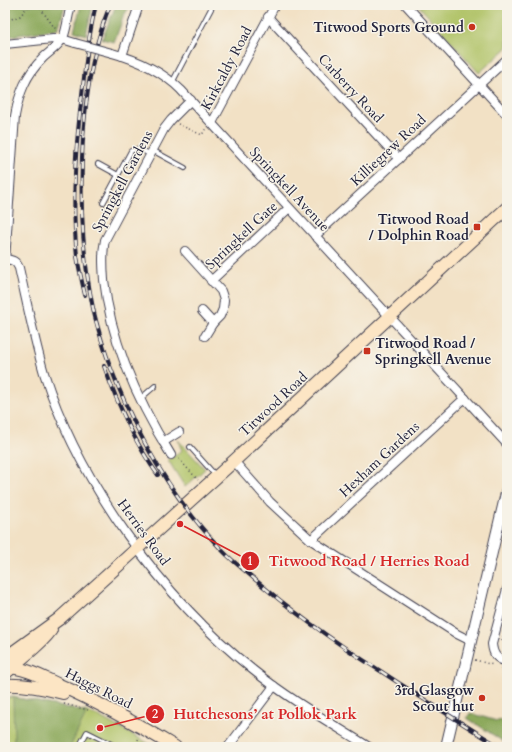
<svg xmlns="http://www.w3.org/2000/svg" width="512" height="752" viewBox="0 0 512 752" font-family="Cardo,serif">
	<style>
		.green { fill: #b0c367; stroke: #697251 }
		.forest { fill: #8ca95c; stroke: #57664c }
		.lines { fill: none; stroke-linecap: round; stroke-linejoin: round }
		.service-casing { stroke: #413f50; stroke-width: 6 }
		.minor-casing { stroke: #413f50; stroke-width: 10 }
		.tertiary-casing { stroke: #413f50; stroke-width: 12 }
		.secondary-casing { stroke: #413f50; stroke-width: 14 }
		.path { stroke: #413f50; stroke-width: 1.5; stroke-dasharray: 1 3; stroke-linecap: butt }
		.service { stroke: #fff; stroke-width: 4 }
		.minor { stroke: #fff; stroke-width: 8 }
		.tertiary { stroke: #fff; stroke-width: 10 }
		.secondary { stroke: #fce5c4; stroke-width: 12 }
		.rail-casing { stroke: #22223b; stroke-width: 4 }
		.rail { stroke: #f7f3e8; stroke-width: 2.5; stroke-dasharray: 8; stroke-linecap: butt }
		.minor-bridge-casing { stroke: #413f50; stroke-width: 10; stroke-linecap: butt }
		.minor-bridge { stroke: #fff; stroke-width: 8 }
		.poi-dot { fill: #c8321e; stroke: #f7f3e8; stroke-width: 1.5 }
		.labels { text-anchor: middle; stroke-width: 3; stroke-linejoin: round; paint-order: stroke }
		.poi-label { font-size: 14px; font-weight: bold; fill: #22223b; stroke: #f7f3e8; text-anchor: end }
		.street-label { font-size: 14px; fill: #22223b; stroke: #f7f3e8 }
		.leader { fill: none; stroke: #d62828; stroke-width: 1.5 }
		.callout-dot { fill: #d62828; stroke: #f7f3e8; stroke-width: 1.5 }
		.mark-label { font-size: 12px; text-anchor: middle; font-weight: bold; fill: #fff }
		.callout-label { font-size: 15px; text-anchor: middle; font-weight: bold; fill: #d62828; stroke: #f7f3e8; stroke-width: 3; stroke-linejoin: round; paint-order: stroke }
	</style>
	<rect width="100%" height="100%" fill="#f7f3e8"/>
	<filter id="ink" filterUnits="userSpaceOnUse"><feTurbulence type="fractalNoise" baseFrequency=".025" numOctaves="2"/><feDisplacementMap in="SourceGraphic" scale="8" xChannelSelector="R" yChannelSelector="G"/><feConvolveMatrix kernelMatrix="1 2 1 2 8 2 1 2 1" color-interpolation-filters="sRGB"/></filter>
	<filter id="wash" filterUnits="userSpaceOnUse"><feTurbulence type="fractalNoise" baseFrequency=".012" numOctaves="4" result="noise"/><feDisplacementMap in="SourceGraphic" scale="16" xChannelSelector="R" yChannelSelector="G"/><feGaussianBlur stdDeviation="0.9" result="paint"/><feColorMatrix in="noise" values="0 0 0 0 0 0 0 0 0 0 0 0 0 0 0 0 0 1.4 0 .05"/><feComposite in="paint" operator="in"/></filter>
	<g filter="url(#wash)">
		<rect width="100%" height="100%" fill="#f2e1c5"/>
		<!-- green -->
		<g class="green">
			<polygon points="418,5 507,5 507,48 479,73"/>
			<polygon points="178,440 205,469 185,487 168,460 182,451"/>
			<polygon points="13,697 87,712 98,716 155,747 5,747 5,698"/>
		</g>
		<!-- forest -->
		<g class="forest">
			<polygon points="10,5 65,5 60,23 57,29 5,37 5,23 9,22"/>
			<polygon points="81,5 93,5 86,35 74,31"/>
			<polygon points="116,5 129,5 128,9 123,17 121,24 114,42 102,39"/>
			<polygon points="13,697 87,712 70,747 12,747 14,739"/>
			<polygon points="470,713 497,721 507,719 507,744 467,718"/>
		</g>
	</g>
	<g filter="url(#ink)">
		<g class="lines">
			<!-- service casing -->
			<g class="service-casing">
				<g id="service">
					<polyline points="173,81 213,5"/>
					<polyline points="152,150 185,168"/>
					<polyline points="98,164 118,175"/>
					<path d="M103 203 131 151C138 147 143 151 150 154"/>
					<polyline points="140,399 155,386"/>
					<polyline points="190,447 216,476"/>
					<polyline points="79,747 87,732 117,747"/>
				</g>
			</g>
			<!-- minor casing -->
			<g class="minor-casing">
				<g id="minor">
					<polyline points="406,5 507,115"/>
					<polyline points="268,17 399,159"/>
					<polyline points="5,44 53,39 62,39 75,43"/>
					<path d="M112 53C138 60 162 71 181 90L507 444"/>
					<polyline points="122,56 139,5"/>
					<polyline points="212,123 275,5"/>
					<polyline points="315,236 507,59"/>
					<polyline points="185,251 221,291 224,300 223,309 220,316 213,323 205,336"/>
					<path d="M5 259C13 260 16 261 19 268 27 303 34 339 44 373 79 483 163 598 253 670 289 699 329 722 369 747"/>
					<path d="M5 261 15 116C19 93 26 75 43 58 49 52 59 46 63 38 67 29 68 15 71 5"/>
					<polyline points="211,281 289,208"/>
					<polyline points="202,311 213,323"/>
					<polyline points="163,442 179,432"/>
					<path d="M171 455C138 402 111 343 104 280 103 266 102 253 105 240L164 129 171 120 191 100"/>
					<polyline points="234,461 270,502 311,540 457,634 471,641"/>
					<polyline points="311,540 465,398"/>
					<path d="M507 589 492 644C493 654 496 659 507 662"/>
					<polyline points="228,747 274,686"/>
				</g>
			</g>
			<!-- tertiary casing -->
			<g class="tertiary-casing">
				<polyline id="tertiary" points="446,747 507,489"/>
			</g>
			<!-- secondary casing -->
			<g class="secondary-casing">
				<g id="secondary">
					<polyline points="5,658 59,619 234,461 507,208"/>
					<path d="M5 667C24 667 40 676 57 684 98 702 137 724 175 747"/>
					<path d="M8 671C22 656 39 647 51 630"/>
					<path d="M5 685C25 684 44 688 63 693"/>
				</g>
			</g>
			<!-- path -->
			<g class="path">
				<polyline points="38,5 57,31"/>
				<polyline points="8,20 20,16 29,5"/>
				<polyline points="5,21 8,20 8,5"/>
				<polyline points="178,124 202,135 206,128"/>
				<polyline points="179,459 198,480"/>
				<polyline points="502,641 507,624"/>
				<polyline points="475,660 493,665"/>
				<polyline points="500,668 507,685"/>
				<polyline points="64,704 88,710"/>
				<polyline points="134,747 139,738"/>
			</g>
			<!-- service -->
			<use href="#service" class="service"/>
			<!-- minor -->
			<use href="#minor" class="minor"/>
			<!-- tertiary -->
			<use href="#tertiary" class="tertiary"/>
			<!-- secondary -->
			<use href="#secondary" class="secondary"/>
			<!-- rail casing -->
			<g class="rail-casing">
				<g id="rail">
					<path d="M110 5C85 66 80 146 82 211 83 242 86 273 92 303 96 325 103 345 110 366 135 432 171 497 220 548 229 558 240 567 251 576 292 612 336 643 382 672 421 698 460 722 500 747"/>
					<path d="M85 295C82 282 79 269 77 256 71 200 76 142 83 86 86 59 89 32 96 5"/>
					<path d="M104 366C118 405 134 442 158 475"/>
				</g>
			</g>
			<!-- rail -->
			<use href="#rail" class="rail"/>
			<!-- minor-bridge casing -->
			<g class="minor-bridge-casing">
				<polyline id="minor-bridge" points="75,43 112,53"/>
			</g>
			<!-- minor-bridge -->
			<use href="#minor-bridge" class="minor-bridge"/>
		</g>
	</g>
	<!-- markers -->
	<g class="poi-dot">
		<circle cx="472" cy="27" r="4"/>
		<rect x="473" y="223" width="8" height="8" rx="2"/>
		<rect x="363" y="347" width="8" height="8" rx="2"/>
		<circle cx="482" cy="698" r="4"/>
	</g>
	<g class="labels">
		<!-- poi labels -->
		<g class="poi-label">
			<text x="464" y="32">Titwood Sports Ground</text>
			<text x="469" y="224">Titwood Road<tspan x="469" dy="16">/ Dolphin Road</tspan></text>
			<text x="375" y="348" text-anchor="start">Titwood Road /<tspan x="375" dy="16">Springkell Avenue</tspan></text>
			<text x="474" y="695">3rd Glasgow<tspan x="474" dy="16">Scout hut</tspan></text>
		</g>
		<!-- street labels -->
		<g class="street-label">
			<text transform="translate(226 68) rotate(-62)" y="5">Kirkcaldy Road</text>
			<text transform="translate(351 88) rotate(47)" y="5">Carberry Road</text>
			<text transform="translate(388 150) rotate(-43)" y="5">Killiegrew Road</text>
			<text transform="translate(122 181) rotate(-62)" y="5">Springkell Gardens</text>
			<text transform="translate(290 189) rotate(47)" y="5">Springkell Avenue</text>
			<text transform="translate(241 235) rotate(-43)" y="5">Springkell Gate</text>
			<text transform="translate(273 404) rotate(-43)" y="5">Titwood Road</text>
			<text transform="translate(379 459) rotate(-43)" y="5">Hexham Gardens</text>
			<text transform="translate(144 532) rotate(54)" y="5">Herries Road</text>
			<text transform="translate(99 688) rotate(27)" y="5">Haggs Road</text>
		</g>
	</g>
	<!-- callouts -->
	<path class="leader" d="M180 524L250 561M100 728L155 714"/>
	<g class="callout-dot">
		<circle cx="180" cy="524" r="4"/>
		<circle cx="100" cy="728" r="4"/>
		<circle cx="250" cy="561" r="10"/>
		<circle cx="155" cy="714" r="10"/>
	</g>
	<g class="mark-label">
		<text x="250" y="565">1</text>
		<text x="155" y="718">2</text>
	</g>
	<g class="callout-label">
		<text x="369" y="566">Titwood Road / Herries Road</text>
		<text x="265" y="719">Hutchesons’ at Pollok Park</text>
	</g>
	<!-- margin -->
	<rect width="512" height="752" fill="none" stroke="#f7f3e8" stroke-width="20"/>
</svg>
